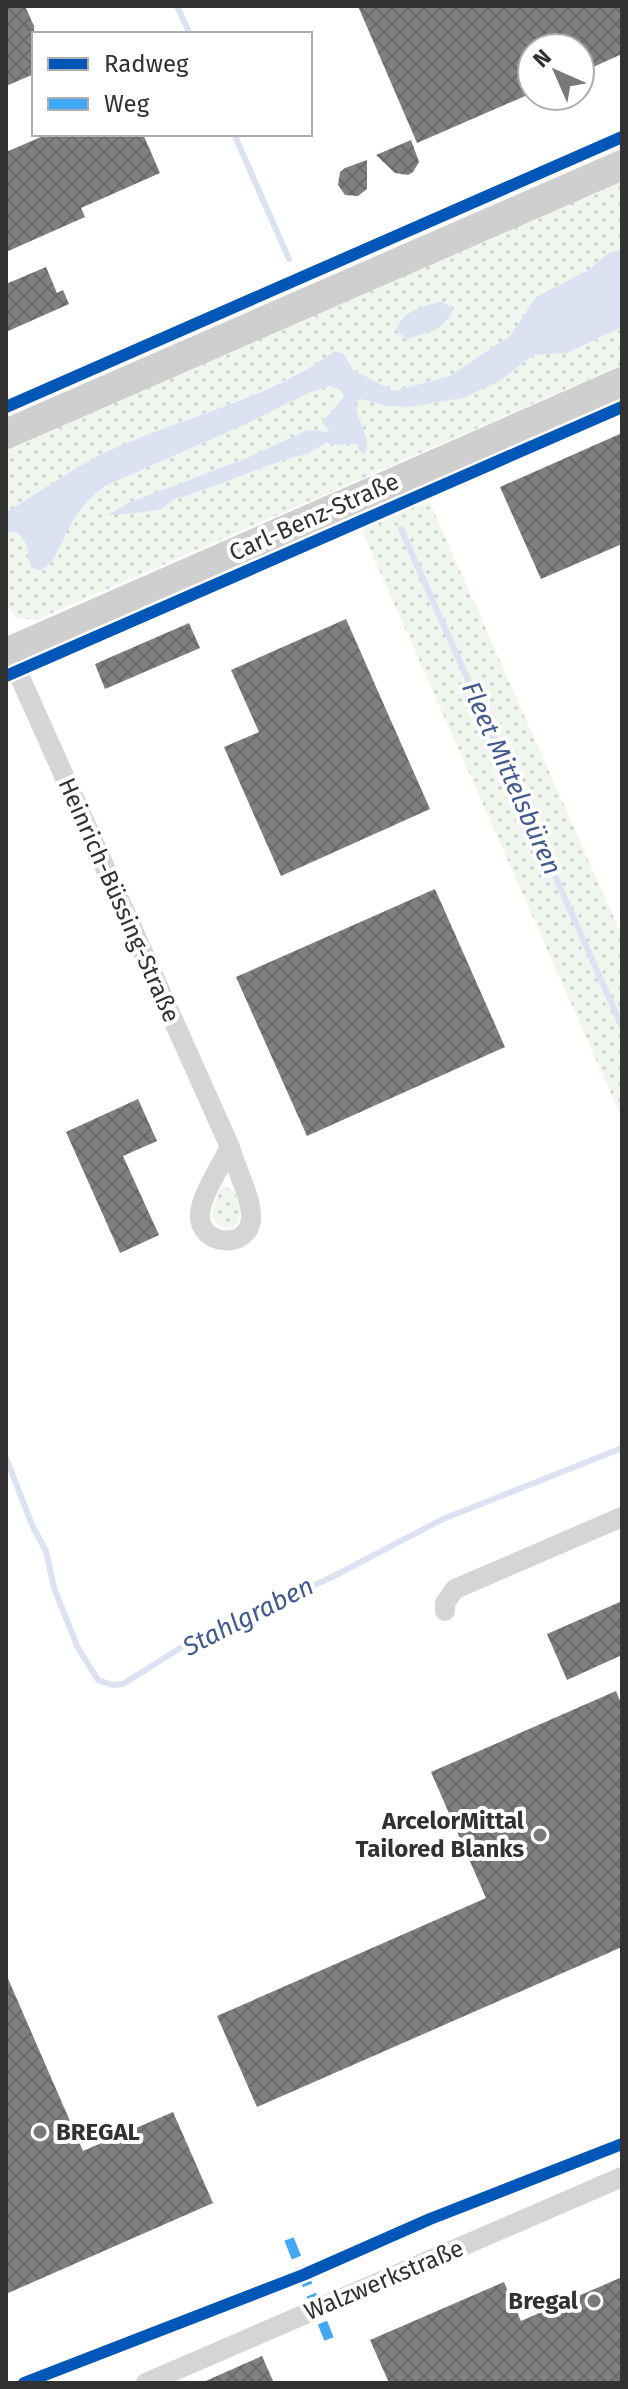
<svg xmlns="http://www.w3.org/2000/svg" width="628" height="2389" viewBox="0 0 628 2389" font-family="'Fira Sans',sans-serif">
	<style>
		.grass { fill: url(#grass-dots) }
		.water { fill: #dce2f1 }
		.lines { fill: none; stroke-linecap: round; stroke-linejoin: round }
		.stream { stroke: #dce2f1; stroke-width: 6 }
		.building { fill: url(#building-cross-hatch) }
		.street { stroke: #d5d5d5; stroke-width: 20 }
		.secondary { stroke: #cfcfcf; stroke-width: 30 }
		.quiet { stroke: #3fa9f5; stroke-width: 10; stroke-dasharray: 20 10; stroke-linecap: butt }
		.cycleway-casing { stroke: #fff; stroke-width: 17 }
		.cycleway { stroke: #0057b8; stroke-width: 12 }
		.poi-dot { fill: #797979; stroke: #fff; stroke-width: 3 }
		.labels { text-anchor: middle; stroke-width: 8; stroke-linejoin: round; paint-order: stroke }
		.street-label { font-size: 24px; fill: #313131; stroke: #fff }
		.poi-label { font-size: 24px; font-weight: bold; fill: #313131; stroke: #fff; text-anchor: end }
		.water-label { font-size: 26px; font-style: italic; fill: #425a8f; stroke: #fff }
	</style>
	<defs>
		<pattern id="grass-dots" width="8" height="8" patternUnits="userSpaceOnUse" patternTransform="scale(2)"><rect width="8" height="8" fill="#f0f5ee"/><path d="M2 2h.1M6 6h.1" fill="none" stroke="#ced2cd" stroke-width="1.8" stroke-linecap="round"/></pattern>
		<pattern id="building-cross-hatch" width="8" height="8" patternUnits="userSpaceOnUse" patternTransform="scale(2)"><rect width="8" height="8" fill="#808080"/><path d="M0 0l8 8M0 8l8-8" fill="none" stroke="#696969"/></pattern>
	</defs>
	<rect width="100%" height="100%" fill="#fff"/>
	<!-- grass -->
	<g class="grass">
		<path d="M622 171V249L607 254 590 269 536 297 510 336 449 376 394 391 353 370 344 354 335 351C268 397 191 415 117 447 81 462 41 492 6 512V444Z"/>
		<path d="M622 327V365L36 620 16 618 6 605V533L16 531 25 540 32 568C55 541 78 508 105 486L246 424 311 392 330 386 341 390 344 397 322 422 332 432 308 430 242 460 128 503 118 517 137 511 159 510 174 497H184L284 460 307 454 326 443 343 445 353 442 358 445 366 435 357 415 356 404 360 399 386 406 409 407 463 398 500 381 533 355 568 353Z"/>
		<polygon points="429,501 622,936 622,1118 361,529"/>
		<polygon points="223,1187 234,1190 241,1210 238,1223 229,1228 219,1226 212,1214 219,1190"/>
	</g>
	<!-- water -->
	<g class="water">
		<path d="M622 249V327L567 353 533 355 500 381 463 398 409 407 386 406 360 399 356 404C357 422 372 437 365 454L359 451 358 445 353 443 343 445 326 443 307 454 284 460 184 497C172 497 170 504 161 509 156 511 114 516 108 515L128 503 242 460 308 430 330 432 322 422 344 397 341 390 330 386 311 392 246 424 105 486C90 498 79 509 70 526 61 541 57 561 41 570L32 568C25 552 32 545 16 532L6 533V512C41 492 81 462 117 447 191 415 269 398 335 351L344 354 353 370 394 391 449 376 510 336 536 297 590 269 607 254Z"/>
		<path d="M442 302 452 308 451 316 436 330 407 339 396 331C400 312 424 305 442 302Z"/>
	</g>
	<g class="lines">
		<!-- stream -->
		<g class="stream">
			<polyline points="177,6 190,34"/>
			<polyline points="234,134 289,259"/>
			<polyline points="401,529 622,1027"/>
			<polyline points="6,1458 33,1527 46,1551 54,1588 78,1648 98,1680 112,1685 123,1684 182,1647 332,1577 443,1519 622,1448"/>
		</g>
	</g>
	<!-- building -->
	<g class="building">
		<polygon points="6,6 25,6 34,26 34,74 6,86"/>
		<polygon points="358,6 622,6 622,54 580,73 580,48 532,48 532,93 417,143"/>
		<polygon points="48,134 143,134 160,173 81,208 85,217 6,252 6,152"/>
		<polygon points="411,140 419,162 413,172 408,175 395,173 376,155"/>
		<polygon points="367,160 367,189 358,196 345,195 338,185 340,172 345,168"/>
		<polygon points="46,267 57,293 63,290 69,304 6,332 6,284"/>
		<polygon points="622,433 622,544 541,579 500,487"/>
		<polygon points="346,619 430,809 281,876 224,747 259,732 231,670"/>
		<polygon points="189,623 200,648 105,689 95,664"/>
		<polygon points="435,889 505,1047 307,1136 236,977"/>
		<polygon points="138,1099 157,1141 123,1156 159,1235 120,1253 66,1132"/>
		<polygon points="622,1601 622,1655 567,1680 547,1634"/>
		<polygon points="616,1691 622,1706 622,1947 257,2107 217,2016 486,1898 431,1772"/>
		<polygon points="6,1974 83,2151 173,2112 213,2203 6,2294"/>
		<polygon points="622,2277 622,2383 389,2383 370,2340 504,2282 521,2321"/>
		<polygon points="262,2356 274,2383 201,2383"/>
	</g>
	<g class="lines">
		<!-- street -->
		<g class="street">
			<path d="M6 646 230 1147C235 1167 252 1198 251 1218 250 1250 198 1247 200 1214 201 1195 222 1164 230 1147"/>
			<polyline points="445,1611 445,1603 455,1589 622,1517"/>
			<polyline points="146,2383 622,2177"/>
		</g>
		<!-- secondary -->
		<g class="secondary">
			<polyline points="6,434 622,165"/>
			<polyline points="6,653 622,382"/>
		</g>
		<!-- quiet -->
		<polyline class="quiet" points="289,2239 329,2339"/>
		<!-- cycleway casing -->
		<g class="cycleway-casing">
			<g id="cycleway">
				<polyline points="6,407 622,137"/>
				<polyline points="6,676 622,407"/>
				<polyline points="24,2383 303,2275 430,2219 622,2144"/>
			</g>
		</g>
		<!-- cycleway -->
		<use href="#cycleway" class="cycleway"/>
	</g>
	<!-- markers -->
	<g class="poi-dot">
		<circle cx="540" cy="1835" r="8"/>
		<circle cx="40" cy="2132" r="8"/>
		<circle cx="594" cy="2301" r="8"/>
	</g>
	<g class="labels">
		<!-- street labels -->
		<g class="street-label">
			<text transform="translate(314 517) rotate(-24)" y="8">Carl-Benz-Straße</text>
			<text transform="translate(119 900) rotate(66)" y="8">Heinrich-Büssing-Straße</text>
			<text transform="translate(384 2280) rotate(-23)" y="8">Walzwerkstraße</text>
		</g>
		<!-- poi labels -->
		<g class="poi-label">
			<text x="524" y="1829">ArcelorMittal<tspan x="524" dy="28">Tailored Blanks</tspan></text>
			<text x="56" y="2140" text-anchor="start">BREGAL</text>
			<text x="578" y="2309">Bregal</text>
		</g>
		<!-- water labels -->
		<g class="water-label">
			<text transform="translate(512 778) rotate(66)" y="9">Fleet Mittelsbüren</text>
			<text transform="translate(248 1616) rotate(-27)" y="9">Stahlgraben</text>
		</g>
	</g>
	<!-- border -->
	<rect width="628" height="2389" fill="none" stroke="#313131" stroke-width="16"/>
	<!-- legend -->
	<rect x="32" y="32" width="280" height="104" fill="#ffffff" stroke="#adadad" stroke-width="2"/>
	<rect x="48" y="58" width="40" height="12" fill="#0057b8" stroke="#adadad" stroke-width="2"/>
	<text x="104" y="72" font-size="24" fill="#313131">Radweg</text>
	<rect x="48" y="98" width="40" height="12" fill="#3fa9f5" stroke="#adadad" stroke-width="2"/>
	<text x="104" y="112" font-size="24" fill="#313131">Weg</text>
	<!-- north arrow -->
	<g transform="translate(556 72) rotate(315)"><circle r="38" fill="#ffffff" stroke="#adadad" stroke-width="2"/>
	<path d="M0-6L14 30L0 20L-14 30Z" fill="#797979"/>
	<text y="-12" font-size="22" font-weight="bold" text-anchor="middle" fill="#313131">N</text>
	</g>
</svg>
